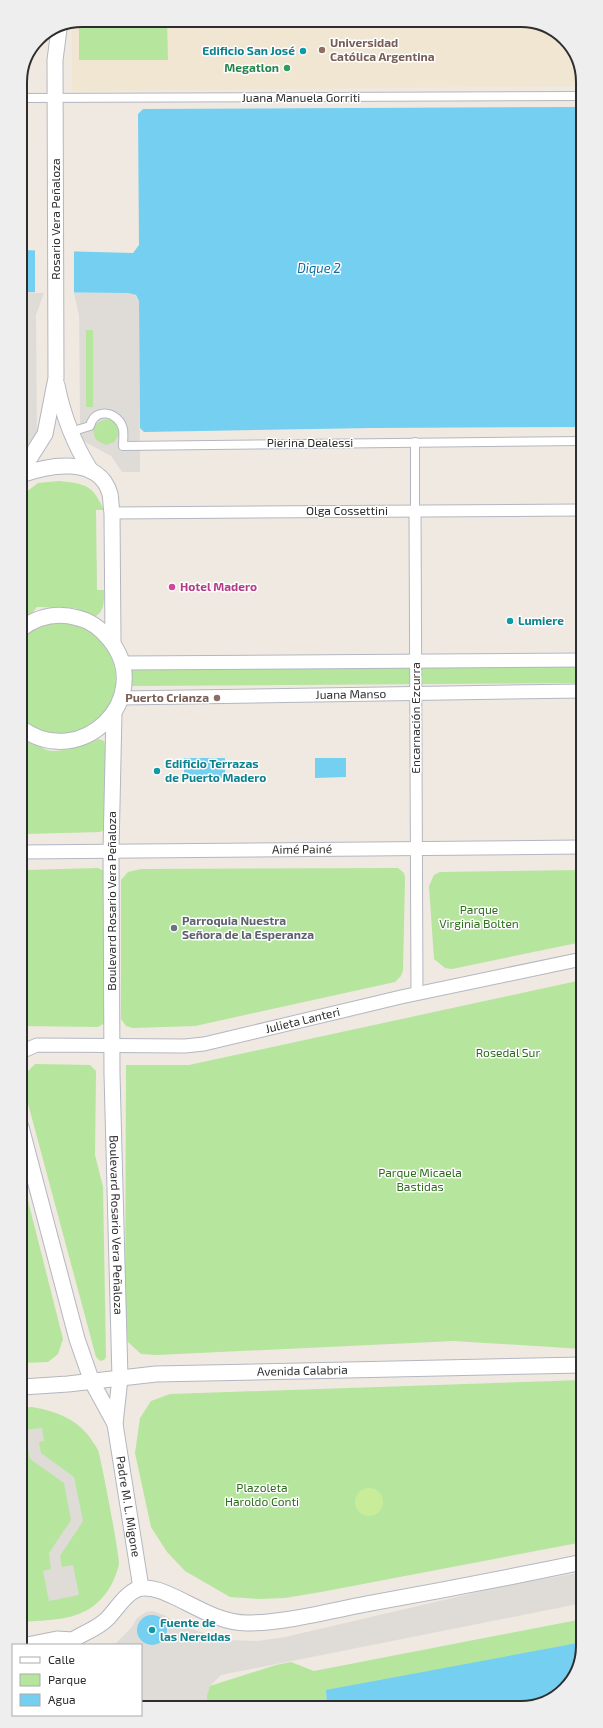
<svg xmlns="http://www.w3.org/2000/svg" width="603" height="1728" viewBox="0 0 603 1728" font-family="'Exo 2',sans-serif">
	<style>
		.education { fill: #f0e6d1 }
		.green { fill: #b6e59e }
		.pitch { fill: #c9ec9a }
		.plaza { fill: #dfdcd8; fill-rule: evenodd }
		.water { fill: #75cff0 }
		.pier { fill: #efe9e1 }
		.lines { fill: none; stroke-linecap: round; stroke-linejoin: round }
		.pedestrian-casing { stroke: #b4b7c1; stroke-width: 10 }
		.minor-casing { stroke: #b4b7c1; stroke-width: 13 }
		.tertiary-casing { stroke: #b4b7c1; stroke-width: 15 }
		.secondary-casing { stroke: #b4b7c1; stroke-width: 17 }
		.pedestrian { stroke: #fff; stroke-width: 8 }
		.minor { stroke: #fff; stroke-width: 11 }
		.tertiary { stroke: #fff; stroke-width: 13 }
		.secondary { stroke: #fff; stroke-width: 15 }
		.education-dot { fill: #8d6e63; stroke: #fff; stroke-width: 1.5 }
		.culture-dot { fill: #0f9aa8; stroke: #fff; stroke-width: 1.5 }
		.leisure-dot { fill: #2e9e5b; stroke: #fff; stroke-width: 1.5 }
		.hotel-dot { fill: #d1479c; stroke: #fff; stroke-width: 1.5 }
		.worship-dot { fill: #6b7280; stroke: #fff; stroke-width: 1.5 }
		.labels { text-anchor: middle; stroke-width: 3; stroke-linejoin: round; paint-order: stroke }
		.education-label { font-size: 12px; font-weight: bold; fill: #785e54; stroke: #fff; text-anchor: start }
		.culture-label { font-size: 12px; font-weight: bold; fill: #0d838f; stroke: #fff; text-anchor: start }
		.leisure-label { font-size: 12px; font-weight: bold; fill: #27864d; stroke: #fff; text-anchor: end }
		.street-label { font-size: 12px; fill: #2e2e2e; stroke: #fff }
		.hotel-label { font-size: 12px; font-weight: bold; fill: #b23c85; stroke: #fff; text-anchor: start }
		.park-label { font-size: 12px; fill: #2c6e1b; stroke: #fff }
		.worship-label { font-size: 12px; font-weight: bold; fill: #5b616d; stroke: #fff; text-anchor: start }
		.water-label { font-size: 13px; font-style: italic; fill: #0d6fa3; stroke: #fff }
		.rim { fill: none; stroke: #2e2e2e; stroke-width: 2 }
	</style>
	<rect width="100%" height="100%" fill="#efe9e1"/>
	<!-- education -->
	<polygon class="education" points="82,20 525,20 562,35 581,66 581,86 72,91 72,24"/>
	<!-- green -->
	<g class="green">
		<polygon points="82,20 167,20 168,60 79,60 79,21"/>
		<rect x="86" y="330" width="7" height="77"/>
		<circle cx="106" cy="432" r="13"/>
		<path d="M59 481C86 484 92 484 104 510H96L97 590H104C104 602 105 613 92 618L75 608 37 607 27 619 21 618V587H25L24 509H21V496L38 483Z"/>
		<path d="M59 622C65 623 72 623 77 625 87 628 96 635 102 642 132 677 110 735 63 737 58 737 52 734 48 733 38 730 29 728 21 721V639C31 628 45 625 59 622Z"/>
		<polygon points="582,666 582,683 129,686 129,669"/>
		<path d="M21 739C31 739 38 747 47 750 61 754 86 744 99 739L104 741 106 747 105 830 100 832 25 834 21 832Z"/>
		<polygon points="98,868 104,871 107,877 105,1023 98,1027 21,1026 21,873 26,870"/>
		<polygon points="398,868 404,873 405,878 403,970 401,976 395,982 195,1026 133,1028 126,1026 121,1019 121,880 128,872 141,869"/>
		<polygon points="582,870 582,942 452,969 445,968 434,959 429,886 434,875 440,872"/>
		<polygon points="582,980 583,1349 454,1341 157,1355 141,1354 128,1342 125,1328 126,1065 189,1065"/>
		<polygon points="35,1064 90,1065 96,1071 95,1155 103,1187 106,1357 104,1360 100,1361 96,1357 26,1096 28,1071"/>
		<polygon points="22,1177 63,1339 58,1354 48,1362 22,1363"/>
		<polygon points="583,1380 583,1542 321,1592 285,1598 258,1599 230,1597 185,1571 167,1552 151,1527 135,1453 140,1418 151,1401 170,1394"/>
		<path d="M32 1407C54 1411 73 1417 88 1435 91 1439 95 1445 98 1450 101 1458 120 1558 119 1564 116 1578 108 1594 97 1603 77 1621 48 1620 22 1622V1408Z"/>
		<polygon points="583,1619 583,1646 570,1684 326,1691 327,1707 141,1708 276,1665 291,1662 314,1671"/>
	</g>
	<!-- pitch -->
	<circle class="pitch" cx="369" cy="1502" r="14"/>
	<!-- plaza -->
	<g class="plaza">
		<polygon points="20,292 44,293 36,315 37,435 33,441 21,448"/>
		<path d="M74 293H128L135 295 139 301 140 472H122L111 456 85 442 81 436 80 422 79 315ZM86 330H93V407H86ZM108 419 115 422 118 426 119 435 114 442 106 445 98 441 95 438 93 431 94 427 100 421Z"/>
		<polygon points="42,1428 44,1441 39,1442 41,1453 74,1477 83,1521 60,1556 62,1567 73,1565 79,1595 49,1601 43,1571 51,1569 49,1553 71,1520 64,1483 30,1459 27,1445 22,1445 22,1430"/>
		<polygon points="583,1572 583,1603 221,1675 210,1686 207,1696 207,1707 226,1703 228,1707 141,1708 141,1645 114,1645 131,1628 137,1618 146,1612 152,1611 164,1615 185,1627 227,1640 258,1641 285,1637 508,1585"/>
	</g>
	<!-- water -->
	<g class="water">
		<polygon points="581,107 581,427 372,428 144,432 140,428 139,301 136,295 128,293 20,292 20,250 133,253 139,245 138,114 143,109"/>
		<rect x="184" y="758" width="41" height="20"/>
		<polygon points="315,758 346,758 346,777 315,778"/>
		<circle cx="152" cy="1630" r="15"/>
		<polygon points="583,1642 583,1646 570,1684 537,1706 327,1707 326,1690"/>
	</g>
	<!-- pier -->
	<polygon class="pier" points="35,248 74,249 74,293 35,293"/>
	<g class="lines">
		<!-- pedestrian casing -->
		<g class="pedestrian-casing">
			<g id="pedestrian">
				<polyline points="20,98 581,96"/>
				<path d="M70 432 90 426C95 406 119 412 123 429 124 434 123 441 123 446L581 441"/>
				<polyline points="415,510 415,442"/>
			</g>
		</g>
		<!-- minor casing -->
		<g class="minor-casing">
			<g id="minor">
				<polyline points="415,510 417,994"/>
				<polyline points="112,513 581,510"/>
			</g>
		</g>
		<!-- tertiary casing -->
		<g class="tertiary-casing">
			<g id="tertiary">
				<polyline points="122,663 582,660"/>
				<path id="s1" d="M121 698 582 691"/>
				<path id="s2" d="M21 852 582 847"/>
				<path id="s3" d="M21 1052 37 1045 185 1046 204 1044 401 997 582 959"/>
			</g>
		</g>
		<!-- secondary casing -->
		<g class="secondary-casing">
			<g id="secondary">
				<path d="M57 385C63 416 74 444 91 471"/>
				<polyline points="21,472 45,434 56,378 55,60 59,29"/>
				<path d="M21 475C48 465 99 455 110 494 111 500 111 507 112 513L113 643"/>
				<path d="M21 629C38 616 57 612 78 618 91 621 102 630 110 640 156 698 81 772 21 728"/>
				<path id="s4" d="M114 712 111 851 112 1074 120 1378 115 1424 141 1588"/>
				<polyline points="21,1127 77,1339 92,1382 115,1424"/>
				<path id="s5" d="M22 1387 68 1384 156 1374 583 1365"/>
				<polyline points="27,1645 57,1639 72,1640"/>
				<path d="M66 1645C78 1634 95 1631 107 1619 117 1609 127 1590 142 1588 155 1587 168 1594 179 1599 201 1610 223 1623 247 1623 284 1623 330 1611 366 1604 439 1591 511 1577 583 1562"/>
			</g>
		</g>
		<!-- pedestrian -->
		<use href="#pedestrian" class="pedestrian"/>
		<!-- minor -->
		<use href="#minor" class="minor"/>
		<!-- tertiary -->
		<use href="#tertiary" class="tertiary"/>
		<!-- secondary -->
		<use href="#secondary" class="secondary"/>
	</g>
	<!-- markers -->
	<g class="education-dot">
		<circle cx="322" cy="50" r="4"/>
		<circle cx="217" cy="698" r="4"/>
	</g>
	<g class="culture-dot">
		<circle cx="303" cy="51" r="4"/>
		<circle cx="510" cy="621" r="4"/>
		<circle cx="157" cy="771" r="4"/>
		<circle cx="152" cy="1630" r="4"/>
	</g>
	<circle class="leisure-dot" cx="287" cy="68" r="4"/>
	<circle class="hotel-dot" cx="172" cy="587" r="4"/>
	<circle class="worship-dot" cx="174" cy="928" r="4"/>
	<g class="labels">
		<!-- education labels -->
		<g class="education-label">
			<text x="330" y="47">Universidad<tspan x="330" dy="14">Católica Argentina</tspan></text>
			<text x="209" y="702" text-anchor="end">Puerto Crianza</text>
		</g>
		<!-- culture labels -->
		<g class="culture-label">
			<text x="295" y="55" text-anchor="end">Edificio San José</text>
			<text x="518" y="625">Lumiere</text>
			<text x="165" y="768">Edificio Terrazas<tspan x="165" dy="14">de Puerto Madero</tspan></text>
			<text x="160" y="1627">Fuente de<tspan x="160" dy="14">las Nereidas</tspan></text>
		</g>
		<!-- leisure labels -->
		<g class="leisure-label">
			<text x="279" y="72">Megatlon</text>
		</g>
		<!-- street labels -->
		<g class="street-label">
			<text x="301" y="102">Juana Manuela Gorriti</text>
			<text transform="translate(56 219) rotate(-90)" y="4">Rosario Vera Peñaloza</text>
			<text x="310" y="447">Pierina Dealessi</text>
			<text x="347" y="515">Olga Cossettini</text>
			<text dy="4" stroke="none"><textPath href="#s1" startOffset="230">Juana Manso</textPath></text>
			<text transform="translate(416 718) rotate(-90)" y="4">Encarnación Ezcurra</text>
			<text dy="4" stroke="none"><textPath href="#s2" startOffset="281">Aimé Painé</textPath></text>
			<text transform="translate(112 901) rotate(-90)" y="4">Boulevard Rosario Vera Peñaloza</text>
			<text dy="4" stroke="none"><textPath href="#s3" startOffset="286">Julieta Lanteri</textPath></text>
			<text dy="4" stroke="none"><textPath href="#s4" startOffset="513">Boulevard Rosario Vera Peñaloza</textPath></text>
			<text dy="4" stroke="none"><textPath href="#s5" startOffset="281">Avenida Calabria</textPath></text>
			<text dy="4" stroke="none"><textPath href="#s4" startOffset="796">Padre M. L. Migone</textPath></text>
		</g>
		<!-- hotel labels -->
		<g class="hotel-label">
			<text x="180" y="591">Hotel Madero</text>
		</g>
		<!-- park labels -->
		<g class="park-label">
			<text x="479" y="914">Parque<tspan x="479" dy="14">Virginia Bolten</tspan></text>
			<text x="508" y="1057">Rosedal Sur</text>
			<text x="420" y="1177">Parque Micaela<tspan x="420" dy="14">Bastidas</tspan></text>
			<text x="262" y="1492">Plazoleta<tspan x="262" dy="14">Haroldo Conti</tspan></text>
		</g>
		<!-- worship labels -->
		<g class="worship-label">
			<text x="182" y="925">Parroquia Nuestra<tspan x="182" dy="14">Señora de la Esperanza</tspan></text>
		</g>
		<!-- water labels -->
		<g class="water-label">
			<text x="319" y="273">Dique 2</text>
		</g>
	</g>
	<!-- crop -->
	<path d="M0 0H603V1728H0ZM82 27H521A55 55 0 0 1 576 82V1646A55 55 0 0 1 521 1701H82A55 55 0 0 1 27 1646V82A55 55 0 0 1 82 27Z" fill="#eee" fill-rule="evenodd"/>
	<path class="rim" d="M82 27H521A55 55 0 0 1 576 82V1646A55 55 0 0 1 521 1701H82A55 55 0 0 1 27 1646V82A55 55 0 0 1 82 27Z"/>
	<!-- legend -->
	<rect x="12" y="1644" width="130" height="72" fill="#ffffff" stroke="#ababab"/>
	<rect x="20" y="1657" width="20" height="6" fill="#ffffff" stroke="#ababab"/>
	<text x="48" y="1664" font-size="12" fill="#2e2e2e">Calle</text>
	<rect x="20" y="1674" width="20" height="12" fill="#b6e59e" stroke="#ababab"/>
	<text x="48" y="1684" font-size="12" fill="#2e2e2e">Parque</text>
	<rect x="20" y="1694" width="20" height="12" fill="#75cff0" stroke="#ababab"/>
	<text x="48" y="1704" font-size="12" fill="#2e2e2e">Agua</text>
</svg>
